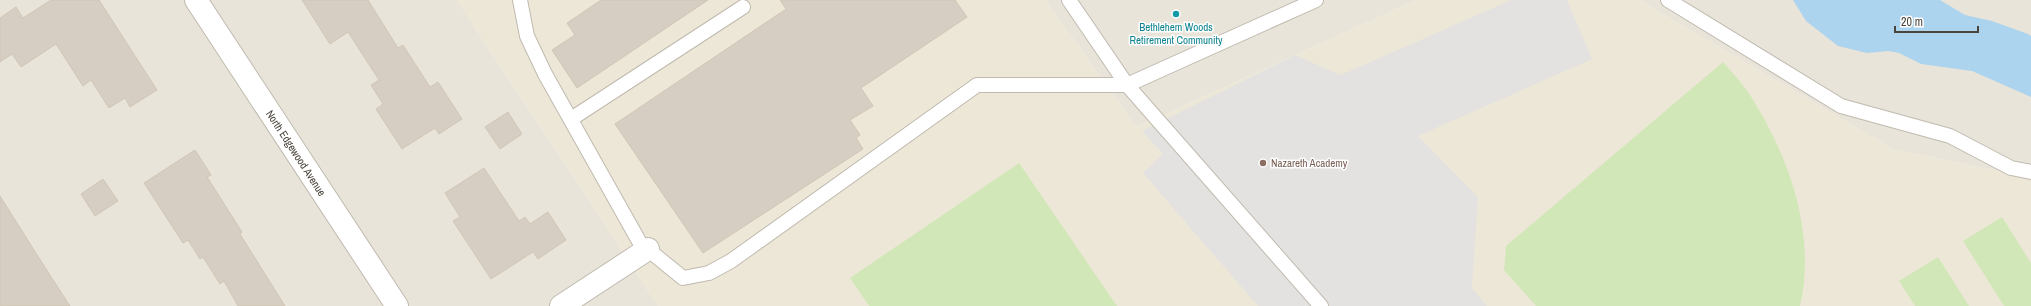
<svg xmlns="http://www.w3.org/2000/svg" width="2031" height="306" viewBox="0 0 2031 306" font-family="'Archivo Narrow',sans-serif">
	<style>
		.residential { fill: #e9e4da }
		.education { fill: #ede7d7 }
		.green { fill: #d2e7b8 }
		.parking { fill: #e4e2e0 }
		.water { fill: #add4ee }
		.building { fill: #d6cec2; stroke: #d1c6b5 }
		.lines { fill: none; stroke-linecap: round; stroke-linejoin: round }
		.service-casing { stroke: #c0baaf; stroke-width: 16 }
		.minor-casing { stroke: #c0baaf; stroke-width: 24 }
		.service { stroke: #fff; stroke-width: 14 }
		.minor { stroke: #fff; stroke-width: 22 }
		.culture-dot { fill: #0f9aa8; stroke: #fff; stroke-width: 1.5 }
		.education-dot { fill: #8d6e63; stroke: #fff; stroke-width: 1.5 }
		.labels { text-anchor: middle; stroke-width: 3; stroke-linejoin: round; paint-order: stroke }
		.culture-label { font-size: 11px; fill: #0d838f; stroke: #fff }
		.street-label { font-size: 11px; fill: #49433a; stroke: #fff }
		.education-label { font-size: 11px; fill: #785e54; stroke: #fff; text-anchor: start }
	</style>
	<rect width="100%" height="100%" fill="#f5f2ec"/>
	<!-- residential -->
	<g class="residential">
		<polygon points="0,0 457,0 658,306 0,306"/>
		<polygon points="1045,0 1416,0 1137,127"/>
		<polygon points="1639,0 2031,0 2031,178 1893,149"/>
	</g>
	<!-- education -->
	<polygon class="education" points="457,0 1045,0 1137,127 1416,0 1639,0 1893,149 2031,178 2031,306 658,306"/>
	<!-- green -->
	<g class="green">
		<path d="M1723 62C1732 72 1741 82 1748 92 1788 153 1817 233 1800 306H1536L1504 270 1506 246Z"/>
		<polygon points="1019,163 1117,306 869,306 850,278"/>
		<polygon points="2002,217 2031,263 2031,306 2004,306 1963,241"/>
		<polygon points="1938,257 1969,306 1915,306 1899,281"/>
	</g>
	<!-- parking -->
	<polygon class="parking" points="1511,0 1567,0 1592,59 1418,136 1478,197 1472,288 1487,306 1258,306 1143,173 1163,154 1142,131 1295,55 1341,75"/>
	<!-- water -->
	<polygon class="water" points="1793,0 1940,0 1965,15 1992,21 2028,34 2031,36 2031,97 1972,71 1921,64 1899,53 1889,51 1867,53 1838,46 1806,21"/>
	<!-- building -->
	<g class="building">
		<polygon points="51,0 99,0 157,90 130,107 125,98 109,108 91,80 83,86 56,44 21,67 12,54 0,62 0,18 16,7 23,18"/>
		<polygon points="302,0 368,0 398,48 403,45 430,87 438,82 462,119 439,134 435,128 402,149 376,109 383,104 371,85 379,80 348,32 330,44"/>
		<polygon points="601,0 708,0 577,88 552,50 575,35 567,23"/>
		<polygon points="780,0 955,0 967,17 861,88 873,106 850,120 860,135 856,138 863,149 703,253 615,124 786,9"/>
		<polygon points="508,112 522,134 500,149 485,127"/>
		<polygon points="195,150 211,175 207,177 242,232 240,234 285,306 238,306 224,281 220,284 203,257 200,259 188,240 183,243 144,183"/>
		<polygon points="484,168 519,221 525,217 530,224 548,212 566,240 538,259 533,252 491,279 453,221 460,217 445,193"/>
		<polygon points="103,179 118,201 95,216 81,194"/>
		<polygon points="0,196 46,269 70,306 0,306"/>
	</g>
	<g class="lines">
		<!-- service casing -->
		<g class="service-casing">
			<g id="service">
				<polyline points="520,0 527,36 545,74 640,243 683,278 709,273 731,261 977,85 1127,85 1316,0"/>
				<polyline points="1069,0 1127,85 1321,306"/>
				<polyline points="1668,0 1841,106 1950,136 2011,168 2031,172"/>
				<polyline points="571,119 743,7"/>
			</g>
		</g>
		<!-- minor casing -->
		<g class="minor-casing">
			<g id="minor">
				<polyline points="196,0 397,306"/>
				<polyline points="561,306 648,249"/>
			</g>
		</g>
		<!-- service -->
		<use href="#service" class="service"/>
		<!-- minor -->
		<use href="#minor" class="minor"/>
	</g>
	<!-- markers -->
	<circle class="culture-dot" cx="1176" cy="14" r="4"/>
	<circle class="education-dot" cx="1263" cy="163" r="4"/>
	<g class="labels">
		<!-- culture labels -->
		<g class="culture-label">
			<text x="1176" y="31">Bethlehem Woods<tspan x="1176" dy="13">Retirement Community</tspan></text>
		</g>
		<!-- street labels -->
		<g class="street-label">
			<text transform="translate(296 153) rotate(57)" y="4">North Edgewood Avenue</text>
		</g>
		<!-- education labels -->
		<g class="education-label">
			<text x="1271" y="167">Nazareth Academy</text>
		</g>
	</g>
	<!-- scale -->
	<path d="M1895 26v6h83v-6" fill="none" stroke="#49433a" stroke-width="2"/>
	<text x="1901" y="26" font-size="12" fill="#49433a" stroke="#ffffff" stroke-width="3" paint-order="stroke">20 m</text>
</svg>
